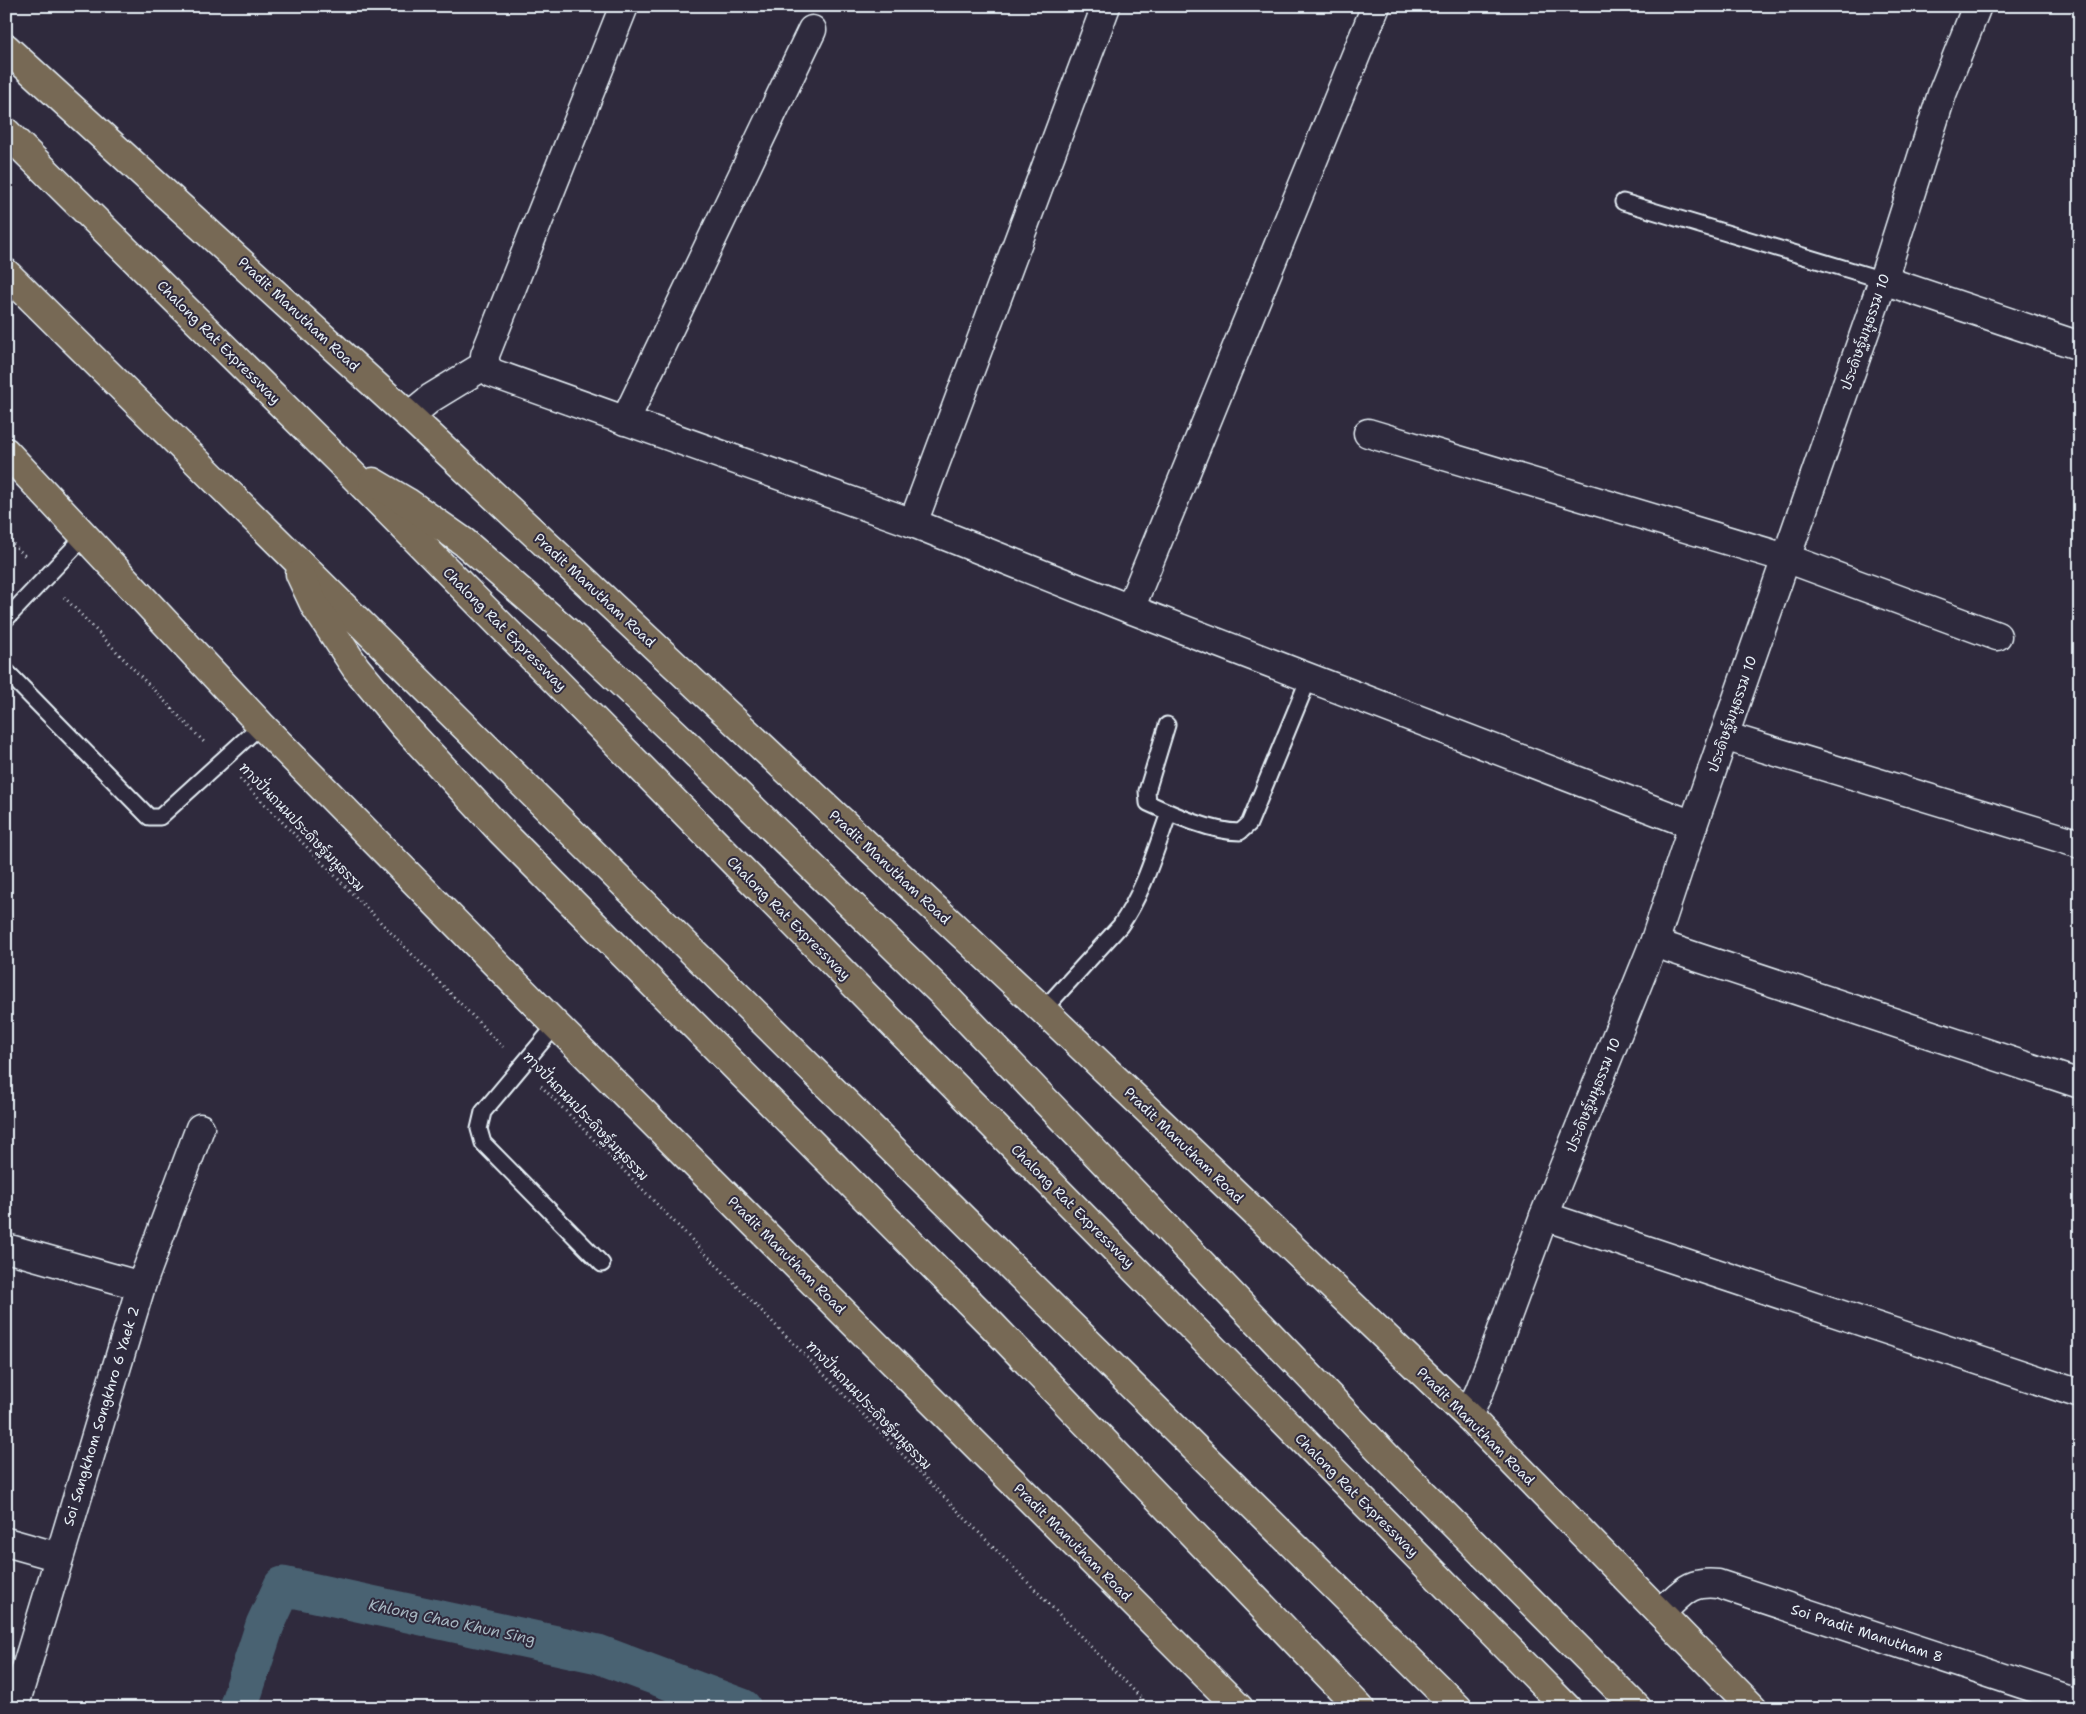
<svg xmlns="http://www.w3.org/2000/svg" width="2086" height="1714" viewBox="0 0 2086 1714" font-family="'Shantell Sans','Playpen Sans Thai',sans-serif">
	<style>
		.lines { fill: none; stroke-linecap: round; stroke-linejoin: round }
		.canal { stroke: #496272; stroke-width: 39 }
		.lane-casing { stroke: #e8f1f8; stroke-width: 19 }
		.street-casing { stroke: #e8f1f8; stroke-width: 31 }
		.primary-casing { stroke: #e8f1f8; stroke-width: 31 }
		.highway-casing { stroke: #e8f1f8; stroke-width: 31 }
		.path { stroke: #e8f1f8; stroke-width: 3; stroke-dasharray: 1 4; stroke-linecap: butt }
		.lane { stroke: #2f2a3d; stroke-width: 15 }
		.street { stroke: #2f2a3d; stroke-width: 28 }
		.primary { stroke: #776954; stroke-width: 28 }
		.highway { stroke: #776954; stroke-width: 28 }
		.labels { text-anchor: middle; stroke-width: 4; stroke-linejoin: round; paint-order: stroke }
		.street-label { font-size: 14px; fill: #e8f1f8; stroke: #2f2a3d }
		.water-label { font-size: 15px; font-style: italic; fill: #a8b8c2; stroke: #2f2a3d }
	</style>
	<rect width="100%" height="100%" fill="#2f2a3d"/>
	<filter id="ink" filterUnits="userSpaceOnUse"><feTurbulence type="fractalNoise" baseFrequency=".02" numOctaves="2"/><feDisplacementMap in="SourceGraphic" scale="10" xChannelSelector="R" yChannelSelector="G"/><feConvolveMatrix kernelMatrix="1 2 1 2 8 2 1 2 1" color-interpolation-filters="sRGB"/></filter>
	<g filter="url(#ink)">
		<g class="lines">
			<!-- canal -->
			<polyline class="canal" points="238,1708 265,1625 283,1586 598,1654 742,1708"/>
			<!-- lane casing -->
			<g class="lane-casing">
				<g id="lane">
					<polyline points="1623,202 1883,280"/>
					<polyline points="6,619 85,536"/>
					<polyline points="6,671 149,817 160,817 261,725"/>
					<path d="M1167 725 1147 791 1148 803C1174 815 1212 832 1240 832L1249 824 1309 678"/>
					<path d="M1043 1010 1120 926C1144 892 1155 851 1169 813"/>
					<polyline points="556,1025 483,1112 479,1129 483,1143 602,1264"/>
				</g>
			</g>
			<!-- street casing -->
			<g class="street-casing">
				<g id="street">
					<polyline points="624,6 485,355 485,365 492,373 913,523 1130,609 1693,825"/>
					<polyline points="1883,280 2080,346"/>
					<polyline points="409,416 431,398 485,365"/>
					<polyline points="625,421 812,30"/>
					<polyline points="1368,433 1786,558 1997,636"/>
					<polyline points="913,523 1106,6"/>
					<polyline points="1130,609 1376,6"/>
					<polyline points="1724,736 2080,844"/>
					<polyline points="1654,943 2080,1084"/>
					<polyline points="1544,1216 2080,1394"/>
					<polyline points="6,1248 141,1286"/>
					<polyline points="1468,1416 1480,1390 1544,1216 1654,943 1693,825 1883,280 1942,94 1977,6"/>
					<polyline points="6,1542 59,1557"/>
					<path d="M1661 1612C1683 1593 1687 1581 1718 1584L2080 1703"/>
					<polyline points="14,1708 141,1286 200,1128"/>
				</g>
			</g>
			<!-- primary casing -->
			<g class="primary-casing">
				<g id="primary">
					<polyline points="6,48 409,416 1043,1010 1468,1416 1753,1708"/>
					<polyline points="6,452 261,725 556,1025 1239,1708"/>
				</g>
			</g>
			<!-- highway casing -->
			<g class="highway-casing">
				<g id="highway">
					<polyline points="6,132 339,461 1567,1708"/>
					<path d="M6 273C488 753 975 1228 1458 1708"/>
					<polyline points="373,482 407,502 464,542 572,636 682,740 945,996 1387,1457 1637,1708"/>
					<polyline points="300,574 315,606 356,668 404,726 501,831 993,1326 1360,1708"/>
				</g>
			</g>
			<!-- path -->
			<g class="path">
				<polyline points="6,537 27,558"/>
				<polyline points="64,597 204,742"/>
				<polyline points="240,779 503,1047"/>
				<polyline points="541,1086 1151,1708"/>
			</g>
			<!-- lane -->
			<use href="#lane" class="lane"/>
			<!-- street -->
			<use href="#street" class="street"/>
			<!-- primary -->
			<use href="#primary" class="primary"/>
			<!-- highway -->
			<use href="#highway" class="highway"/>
		</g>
	</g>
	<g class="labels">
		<!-- street labels -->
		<g class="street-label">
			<text transform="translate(299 314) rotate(43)" y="5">Pradit Manutham Road</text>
			<text transform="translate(1865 332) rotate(-71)" y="5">ประดิษฐ์มนูธรรม 10</text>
			<text transform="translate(219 342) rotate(45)" y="5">Chalong Rat Expressway</text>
			<text transform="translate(595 590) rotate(43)" y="5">Pradit Manutham Road</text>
			<text transform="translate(505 629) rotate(45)" y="5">Chalong Rat Expressway</text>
			<text transform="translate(1732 714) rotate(-71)" y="5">ประดิษฐ์มนูธรรม 10</text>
			<text transform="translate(302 827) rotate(46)" y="5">ทางปั่นถนนประดิษฐ์มนูธรรม</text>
			<text transform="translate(890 867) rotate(43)" y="5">Pradit Manutham Road</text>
			<text transform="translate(789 918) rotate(45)" y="5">Chalong Rat Expressway</text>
			<text transform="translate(1593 1095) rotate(-68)" y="5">ประดิษฐ์มนูธรรม 10</text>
			<text transform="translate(586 1116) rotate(46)" y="5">ทางปั่นถนนประดิษฐ์มนูธรรม</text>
			<text transform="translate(1184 1145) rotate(44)" y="5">Pradit Manutham Road</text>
			<text transform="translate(1073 1206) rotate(45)" y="5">Chalong Rat Expressway</text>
			<text transform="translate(787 1255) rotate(45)" y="5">Pradit Manutham Road</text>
			<text transform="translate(869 1405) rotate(46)" y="5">ทางปั่นถนนประดิษฐ์มนูธรรม</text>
			<text transform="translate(101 1416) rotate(-73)" y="5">Soi Sangkhom Songkhro 6 Yaek 2</text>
			<text transform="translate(1476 1426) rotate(45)" y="5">Pradit Manutham Road</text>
			<text transform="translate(1357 1495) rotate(45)" y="5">Chalong Rat Expressway</text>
			<text transform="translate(1073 1542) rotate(45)" y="5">Pradit Manutham Road</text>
			<text transform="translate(1867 1633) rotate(18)" y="5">Soi Pradit Manutham 8</text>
		</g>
		<!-- water labels -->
		<g class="water-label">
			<text transform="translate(452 1622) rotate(12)" y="5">Khlong Chao Khun Sing</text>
		</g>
	</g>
	<!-- margin -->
	<rect width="2086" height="1714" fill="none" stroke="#2f2a3d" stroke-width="25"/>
	<rect x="12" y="12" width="2061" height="1689" fill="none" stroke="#e8f1f8" stroke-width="2" filter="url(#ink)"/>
</svg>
